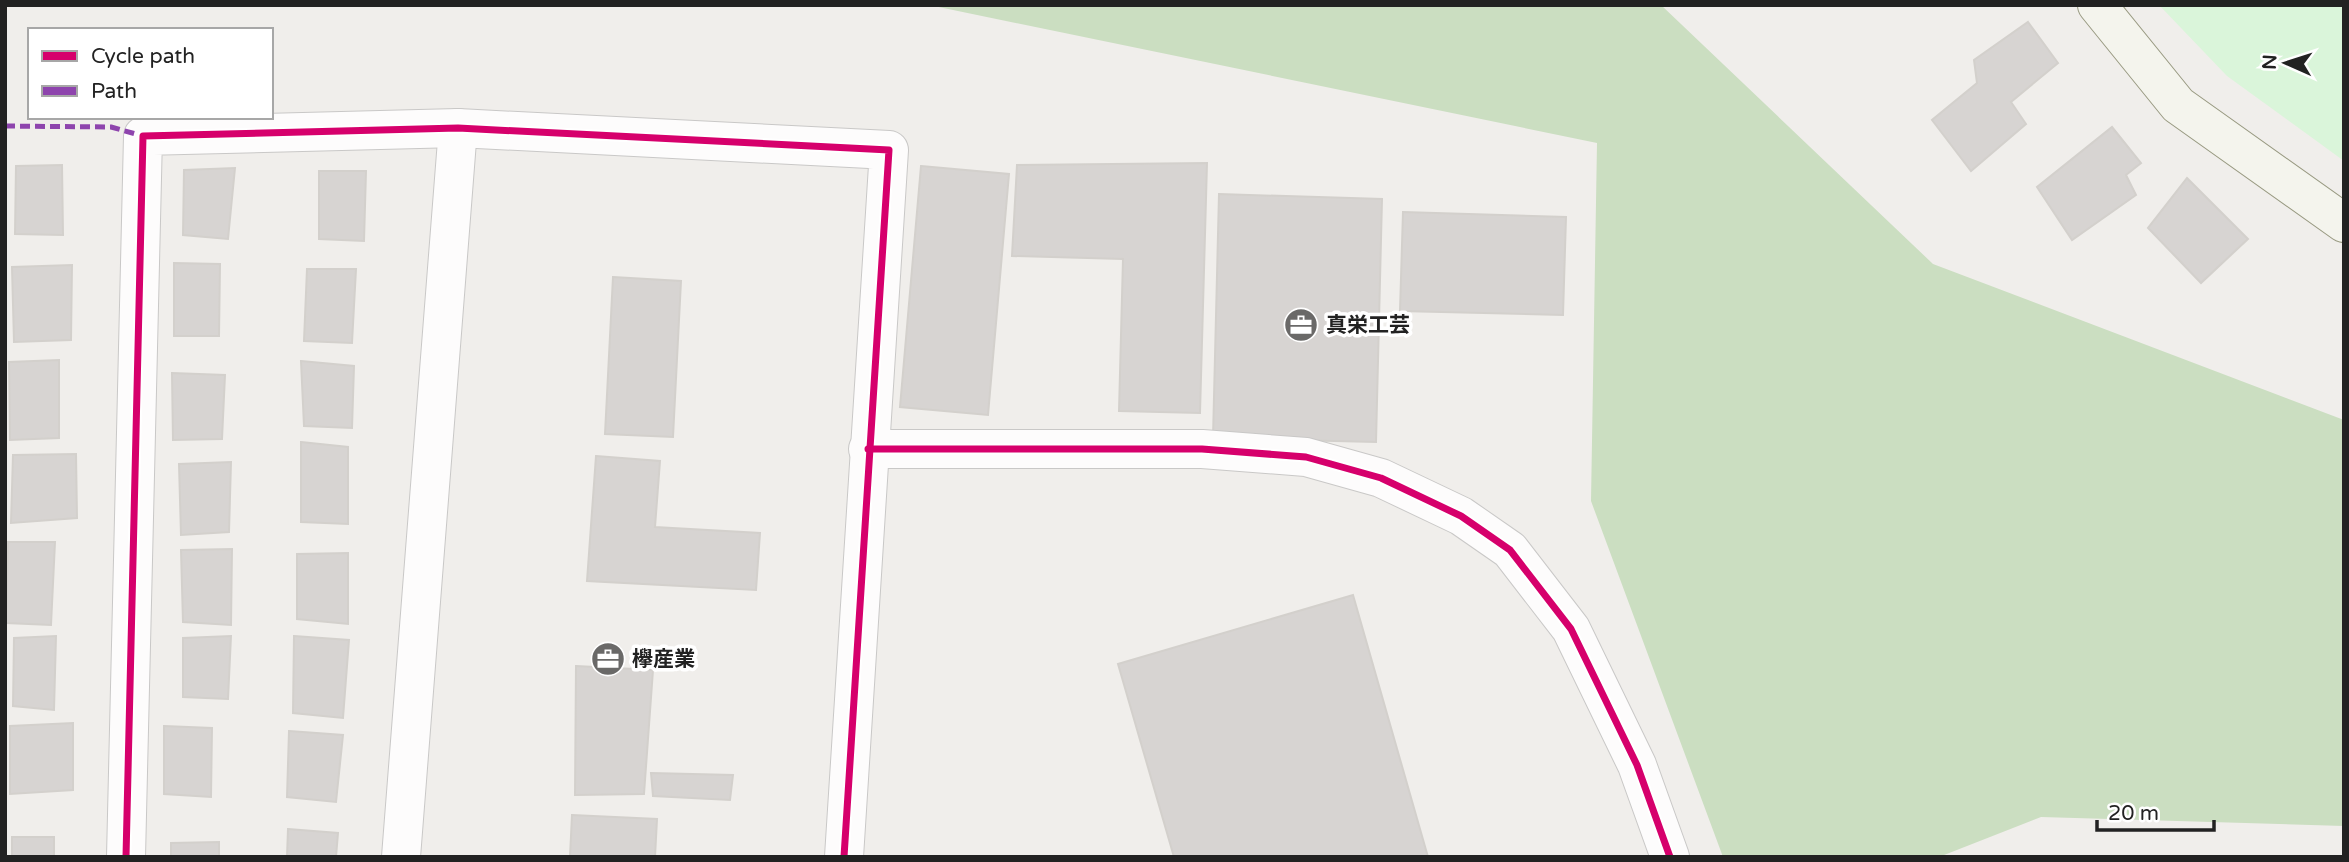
<svg xmlns="http://www.w3.org/2000/svg" width="2349" height="862" viewBox="0 0 2349 862" font-family="'Varela Round','Noto Sans JP',sans-serif">
	<style>
		.forest { fill: #cbdec1 }
		.park { fill: #daf5da }
		.building { fill: #d7d4d2; stroke: #d3d0cc; stroke-width: 2 }
		.lines { fill: none; stroke-linecap: round; stroke-linejoin: round }
		.street-casing { stroke: #c9c8c7; stroke-width: 40 }
		.secondary-casing { stroke: #999a82; stroke-width: 40 }
		.street { stroke: #fdfcfc; stroke-width: 38 }
		.secondary { stroke: #f4f4ed; stroke-width: 38 }
		.quiet { stroke: #8e44ad; stroke-width: 5; stroke-dasharray: 10 5; stroke-linecap: butt }
		.cycleway-casing { stroke: #fff; stroke-width: 11 }
		.cycleway { stroke: #d6006c; stroke-width: 7 }
		.labels { text-anchor: middle; stroke-width: 7; stroke-linejoin: round; paint-order: stroke }
		.poi-label { font-size: 21px; font-weight: bold; fill: #222; stroke: #fff; text-anchor: start }
	</style>
	<rect width="100%" height="100%" fill="#f0eeeb"/>
	<!-- forest -->
	<polygon class="forest" points="929,5 1661,5 1933,264 2344,420 2344,826 2041,817 1939,857 1723,857 1591,501 1597,143"/>
	<!-- park -->
	<polygon class="park" points="2159,5 2344,5 2344,161 2227,76"/>
	<!-- building -->
	<g class="building">
		<polygon points="2028,22 2058,63 2011,102 2026,124 1971,171 1932,120 1977,83 1974,60"/>
		<polygon points="2112,127 2141,163 2126,175 2136,195 2072,240 2037,187"/>
		<polygon points="1207,163 1200,413 1119,411 1123,259 1012,256 1017,165"/>
		<polygon points="62,165 63,235 15,234 16,166"/>
		<polygon points="921,166 1009,174 988,415 900,407"/>
		<polygon points="235,168 228,239 183,235 184,170"/>
		<polygon points="319,171 366,171 364,241 319,239"/>
		<polygon points="2187,178 2248,239 2201,283 2148,228"/>
		<polygon points="1219,194 1382,199 1376,442 1213,438"/>
		<polygon points="1403,212 1566,217 1563,315 1400,311"/>
		<polygon points="174,263 220,264 219,336 174,336"/>
		<polygon points="72,265 71,340 14,342 12,267"/>
		<polygon points="307,269 356,269 352,343 304,341"/>
		<polygon points="613,277 681,281 673,437 605,434"/>
		<polygon points="59,360 59,438 10,440 9,362"/>
		<polygon points="301,361 354,366 352,428 304,426"/>
		<polygon points="172,373 225,375 222,439 173,440"/>
		<polygon points="301,442 348,447 348,524 301,522"/>
		<polygon points="76,454 77,518 11,523 13,455"/>
		<polygon points="596,456 660,461 655,527 760,533 756,590 587,581"/>
		<polygon points="231,462 229,532 181,535 179,464"/>
		<polygon points="8,542 55,542 51,625 6,623"/>
		<polygon points="232,549 231,625 183,622 181,550"/>
		<polygon points="348,553 348,624 297,619 297,554"/>
		<polygon points="1353,595 1428,857 1174,857 1118,664"/>
		<polygon points="56,636 54,710 13,706 14,638"/>
		<polygon points="231,636 228,699 183,697 183,638"/>
		<polygon points="294,636 349,640 343,718 293,713"/>
		<polygon points="576,666 653,670 644,794 575,795"/>
		<polygon points="73,723 73,790 10,794 10,726"/>
		<polygon points="164,726 212,728 211,797 164,794"/>
		<polygon points="289,731 343,735 336,802 287,797"/>
		<polygon points="651,773 733,775 730,800 653,796"/>
		<polygon points="572,815 657,819 655,857 570,857"/>
		<polygon points="288,829 338,833 336,857 287,857"/>
		<rect x="12" y="837" width="42" height="20"/>
		<polygon points="219,842 219,857 171,857 171,843"/>
	</g>
	<g class="lines">
		<!-- street casing -->
		<g class="street-casing">
			<g id="street">
				<polyline points="868,449 1202,449 1306,457 1381,478 1461,516 1510,550 1571,629 1637,765 1670,857"/>
				<polyline points="126,857 143,136 458,128 889,150 844,857"/>
				<polyline points="401,857 458,128"/>
			</g>
		</g>
		<!-- secondary casing -->
		<g class="secondary-casing">
			<polyline id="secondary" points="2097,5 2178,105 2344,223"/>
		</g>
		<!-- street -->
		<use href="#street" class="street"/>
		<!-- secondary -->
		<use href="#secondary" class="secondary"/>
		<!-- quiet -->
		<polyline class="quiet" points="5,126 111,127 143,136"/>
		<!-- cycleway casing -->
		<g class="cycleway-casing">
			<g id="cycleway">
				<polyline points="868,449 1202,449 1306,457 1381,478 1461,516 1510,550 1571,629 1637,765 1670,857"/>
				<polyline points="126,857 143,136 458,128 889,150 844,857"/>
			</g>
		</g>
		<!-- cycleway -->
		<use href="#cycleway" class="cycleway"/>
	</g>
	<!-- icons -->
	<defs>
		<g id="office-disc" transform="scale(1.75)"><circle r="9.5" fill="#6a6968" stroke="#fff"/><path d="M-6-3h4V-5.5h4V-3h4V5H-6ZM-1-4.5V-3h2v-1.5ZM-6 0V1H6V0Z" fill="#fff"/></g>
	</defs>
	<g fill-rule="evenodd">
		<use href="#office-disc" x="1301" y="325"/>
		<use href="#office-disc" x="608" y="659"/>
	</g>
	<g class="labels">
		<!-- poi labels -->
		<g class="poi-label">
			<text x="1326" y="332">真栄工芸</text>
			<text x="632" y="666">欅産業</text>
		</g>
	</g>
	<!-- border -->
	<rect width="2349" height="862" fill="none" stroke="#222222" stroke-width="14"/>
	<!-- legend -->
	<rect x="28" y="28" width="245" height="91" fill="#ffffff" stroke="#a7a7a7" stroke-width="2"/>
	<rect x="42" y="51" width="35" height="10" fill="#d6006c" stroke="#a7a7a7" stroke-width="2"/>
	<text x="91" y="63" font-size="21" fill="#222222">Cycle path</text>
	<rect x="42" y="86" width="35" height="10" fill="#8e44ad" stroke="#a7a7a7" stroke-width="2"/>
	<text x="91" y="98" font-size="21" fill="#222222">Path</text>
	<!-- north arrow -->
	<g transform="translate(2286 63) rotate(273)" stroke="#ffffff" stroke-width="5" paint-order="stroke">
	<path d="M0-5L12 26L0 18L-12 26Z" fill="#222222"/>
	<text y="-10" font-size="19" font-weight="bold" text-anchor="middle" fill="#222222">N</text>
	</g>
	<!-- scale -->
	<path d="M2097 820v10h117v-10" fill="none" stroke="#222222" stroke-width="3.5"/>
	<text x="2108" y="820" font-size="21" fill="#222222" stroke="#ffffff" stroke-width="5" paint-order="stroke">20 m</text>
</svg>
